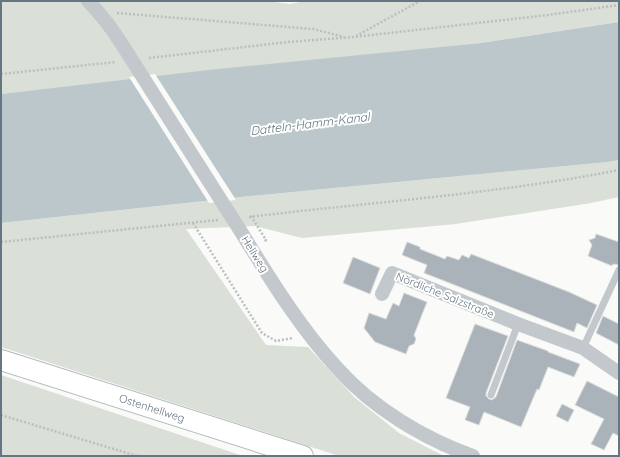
<svg xmlns="http://www.w3.org/2000/svg" width="620" height="457" viewBox="0 0 620 457" font-family="Quicksand,sans-serif">
	<style>
		.green { fill: #dadfd7 }
		.water { fill: #bbc7cb }
		.pier { fill: #fafaf8 }
		.building { fill: #aab3b9; stroke: #dcdcda }
		.lines { fill: none; stroke-linecap: round; stroke-linejoin: round }
		.secondary-casing { stroke: #b3babf; stroke-width: 22 }
		.path { stroke: #bbbfc2; stroke-width: 2.5; stroke-dasharray: 2 2; stroke-linecap: butt }
		.lane { stroke: #c3c8cc; stroke-width: 7 }
		.street { stroke: #c3c8cc; stroke-width: 14 }
		.secondary { stroke: #fff; stroke-width: 20 }
		.street-bridge { stroke: #c3c8cc; stroke-width: 14 }
		.labels { text-anchor: middle; stroke-width: 4; stroke-linejoin: round; paint-order: stroke }
		.street-label { font-size: 11px; fill: #657683; stroke: #fff }
		.water-label { font-size: 12px; font-style: italic; fill: #60757c; stroke: #fff }
	</style>
	<rect width="100%" height="100%" fill="#fafaf8"/>
	<!-- green -->
	<g class="green">
		<polygon points="1,1 267,1 290,4 305,1 619,1 619,22 481,43 1,94"/>
		<polygon points="619,160 619,197 591,203 456,224 302,238 255,226 186,229 266,345 308,347 354,397 399,433 444,456 339,456 1,347 1,223 251,196 608,162"/>
		<polygon points="1,375 243,456 1,456"/>
	</g>
	<!-- water -->
	<polygon class="water" points="619,22 619,160 608,162 251,196 1,223 1,94 209,70 481,43"/>
	<!-- pier -->
	<polygon class="pier" points="155,74 236,200 209,203 129,77"/>
	<!-- building -->
	<g class="building">
		<polygon points="596,234 619,242 619,265 613,264 612,266 588,256 592,245 589,240 595,238"/>
		<polygon points="407,242 420,247 420,249 445,259 447,256 459,260 462,255 469,258 471,254 569,292 597,305 587,328 577,323 574,332 424,273 427,265 402,255"/>
		<polygon points="353,257 380,268 370,294 343,283"/>
		<polygon points="404,293 427,302 414,335 416,339 414,344 409,346 406,354 375,342 364,328 369,313 386,319 393,303 399,306"/>
		<polygon points="603,316 619,324 619,345 596,333"/>
		<polygon points="475,324 508,336 486,393 486,396 489,399 492,400 496,397 517,340 548,351 548,352 580,364 574,377 548,367 539,390 537,389 521,427 484,412 479,425 465,420 470,407 446,398"/>
		<polygon points="587,381 619,397 619,436 613,433 604,450 591,444 604,419 575,405"/>
		<polygon points="562,404 574,410 568,422 556,416"/>
	</g>
	<g class="lines">
		<!-- secondary casing -->
		<g class="secondary-casing">
			<polyline id="secondary" points="1,360 303,456"/>
		</g>
		<!-- path -->
		<g class="path">
			<polyline points="117,13 313,29 344,37"/>
			<polyline points="356,36 420,1"/>
			<polyline points="149,58 288,42 354,37 548,15 619,5"/>
			<polyline points="1,74 116,62"/>
			<polyline points="251,216 266,240 263,242"/>
			<path d="M249 217C372 202 497 194 619 170"/>
			<polyline points="193,223 262,333 276,341 293,338"/>
			<polyline points="1,242 218,220"/>
			<polyline points="1,415 137,456"/>
		</g>
		<!-- lane -->
		<g class="lane">
			<polyline points="583,348 619,270"/>
			<polyline points="491,395 518,324"/>
		</g>
		<!-- street -->
		<g class="street">
			<path d="M88 1C102 15 113 30 123 46"/>
			<path d="M243 235C272 282 301 329 338 369 373 408 424 439 473 456"/>
			<polyline points="382,294 392,273 518,324 583,348 619,373"/>
		</g>
		<!-- secondary -->
		<use href="#secondary" class="secondary"/>
		<!-- street-bridge -->
		<polyline class="street-bridge" points="123,46 243,235"/>
	</g>
	<g class="labels">
		<!-- street labels -->
		<g class="street-label">
			<text transform="translate(255 254) rotate(58)" y="4">Hellweg</text>
			<text transform="translate(445 295) rotate(22)" y="4">Nördliche Salzstraße</text>
			<text transform="translate(152 408) rotate(18)" y="4">Ostenhellweg</text>
		</g>
		<!-- water labels -->
		<g class="water-label">
			<text transform="translate(310 124) rotate(-7)" y="4">Datteln-Hamm-Kanal</text>
		</g>
	</g>
	<!-- border -->
	<rect width="620" height="457" fill="none" stroke="#657683" stroke-width="4"/>
</svg>
